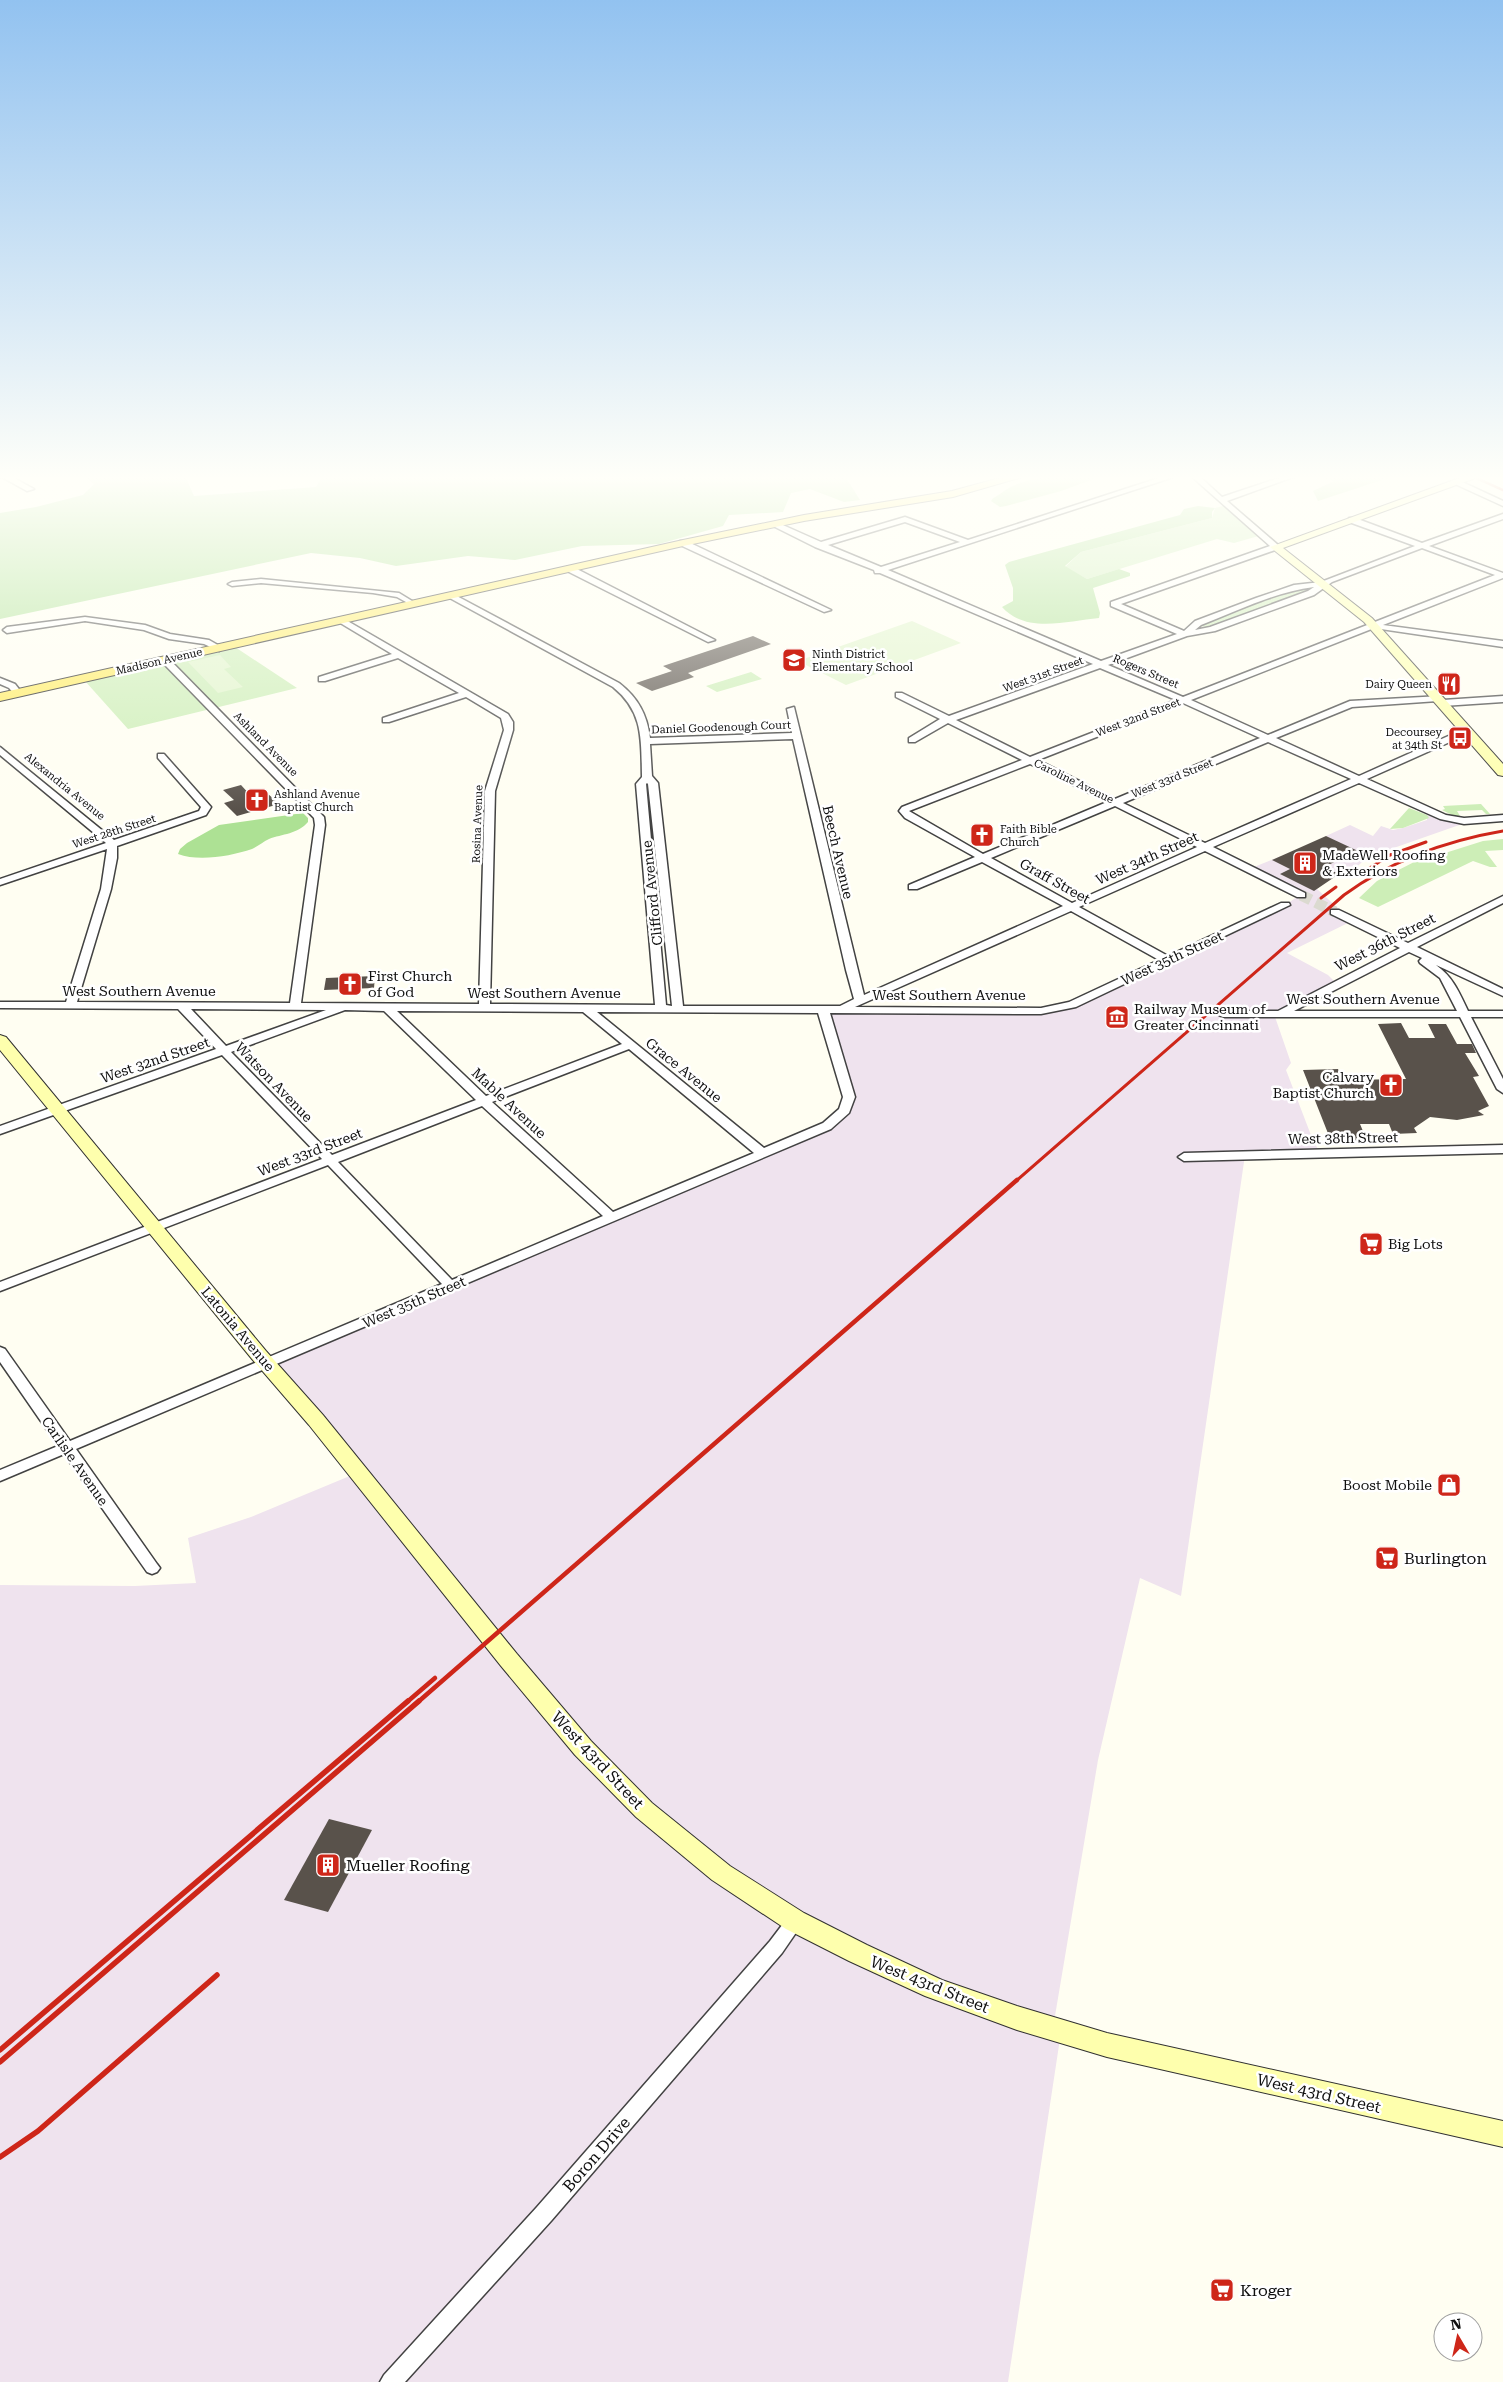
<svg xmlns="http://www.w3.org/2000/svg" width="1503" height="2382" viewBox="0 0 1503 2382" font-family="'Roboto Serif',serif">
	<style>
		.industrial { fill: #efe3ee }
		.green { fill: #cdeeb7 }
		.forest { fill: #ade194 }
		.pitch { fill: #e0f4ca }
		.building { fill: #59524b }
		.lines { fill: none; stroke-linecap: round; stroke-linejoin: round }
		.street-tunnel { stroke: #dbdad0; stroke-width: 11; stroke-dasharray: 11 5.5; stroke-linecap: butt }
		.street-casing { stroke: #424242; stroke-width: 3 }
		.secondary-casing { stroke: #313131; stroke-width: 2 }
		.primary-casing { stroke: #202020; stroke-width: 2 }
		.street { fill: #fff; fill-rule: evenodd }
		.secondary { fill: #feffad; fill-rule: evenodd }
		.primary { fill: #ffec62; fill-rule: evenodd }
		.rail-far3 { stroke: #ce2619; stroke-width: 2.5 }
		.rail-far2 { stroke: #ce2619; stroke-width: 3 }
		.rail-far1 { stroke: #ce2619; stroke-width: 4.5 }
		.rail { stroke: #ce2619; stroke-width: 5.5 }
		.labels { text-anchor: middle; stroke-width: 5; stroke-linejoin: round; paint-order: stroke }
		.far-poi-label { font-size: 11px; fill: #0f0f0f; stroke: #fff; text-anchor: start }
		.far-street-label { font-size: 11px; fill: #0f0f0f; stroke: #fff }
		.street-label { font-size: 14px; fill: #0f0f0f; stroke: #fff }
		.poi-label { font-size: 14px; fill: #0f0f0f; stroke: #fff; text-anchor: start }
		.near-poi-label { font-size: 16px; fill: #0f0f0f; stroke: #fff; text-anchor: start }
		.near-street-label { font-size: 16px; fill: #0f0f0f; stroke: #fff }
	</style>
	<rect width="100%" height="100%" fill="#fffef2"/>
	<!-- industrial -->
	<g class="industrial">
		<polygon points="1427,815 1453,823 1465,823 1368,857 1345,877 1324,867 1357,852 1326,836 1350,825 1373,836 1381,826 1393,830 1403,828 1427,820"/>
		<polygon points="1281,856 1352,921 1287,953 1328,975 1336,983 1274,1014 1291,1063 1286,1070 1314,1143 1321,1153 1245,1155 1181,1596 1140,1578 1098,1760 1055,2016 1061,2032 1008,2382 0,2382 0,1585 135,1586 196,1583 188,1538 251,1517 357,1473 267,1364 820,1129 848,1104 823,1010 1058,1009 1285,905 1300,895 1249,869"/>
	</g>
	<!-- green -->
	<g class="green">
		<polygon points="1227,505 1262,535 1234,543 1217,539 1087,579 1065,567 1081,552 1212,518 1215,508"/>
		<polygon points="1297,588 1304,588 1308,591 1210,628 1201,626 1202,623"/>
		<polygon points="235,647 297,688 128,729 85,681"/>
		<polygon points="751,672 762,679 717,692 706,686"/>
		<polygon points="1481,804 1490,814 1486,814 1482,810 1457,811 1460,816 1454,816 1442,810 1445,809 1443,806"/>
		<polygon points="1409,808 1427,815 1429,818 1403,828 1390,829"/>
		<polygon points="1503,839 1503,850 1485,851 1497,867 1490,867 1473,861 1378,907 1359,898 1377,881 1420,859 1423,860 1483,841"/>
	</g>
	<!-- forest -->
	<g class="forest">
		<polygon points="83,476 185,476 194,496 316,487 322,476 845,476 860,500 844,502 810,489 791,493 783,512 729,515 723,526 659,544 582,546 515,560 468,556 396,566 360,558 311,553 0,619 0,513 36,507 83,495 94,484"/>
		<path d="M1057 476H1102L1061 491 1006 506 1000 507 991 501C993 497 996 497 1000 494 1018 480 1035 479 1057 476Z"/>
		<polygon points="1318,476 1394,476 1318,501 1313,491 1334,481"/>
		<path d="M1198 506 1215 508 1212 512V518L1081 552 1065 566 1087 579 1119 569 1130 573V576L1093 588 1100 613 1099 618C1067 621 1026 634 1002 607L1013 601V588L1005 565 1009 562 1180 515 1184 509Z"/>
		<path d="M303 813 308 818V822C298 834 282 834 269 839 263 842 258 846 252 849 231 856 199 862 178 854L180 849 187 843 219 825Z"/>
	</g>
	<!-- pitch -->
	<g class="pitch">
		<polygon points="912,621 961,643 846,685 798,661"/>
		<polygon points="220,655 231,667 224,669 243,687 218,693 188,662"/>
	</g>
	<!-- building -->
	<g class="building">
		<polygon points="753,636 771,644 688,673 694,677 652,691 636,683 672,671 663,666"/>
		<polygon points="241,785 251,796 266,792 279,804 237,816 224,803 234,800 223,790"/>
		<polygon points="1326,836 1358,851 1324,867 1339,874 1314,891 1280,874 1290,869 1272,860"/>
		<polygon points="375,976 374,988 324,990 326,978"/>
		<polygon points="1401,1023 1409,1038 1435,1038 1428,1024 1446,1024 1457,1044 1472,1044 1476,1053 1465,1053 1479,1076 1473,1077 1489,1106 1478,1111 1484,1115 1457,1120 1430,1117 1414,1128 1417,1133 1393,1134 1389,1124 1360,1124 1367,1141 1331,1141 1303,1070 1338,1069 1342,1080 1406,1079 1378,1024"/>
		<polygon points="329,1819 372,1830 328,1912 284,1900"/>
	</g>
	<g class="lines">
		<!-- street-tunnel -->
		<polyline class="street-tunnel" points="1301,895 1335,912"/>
		<!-- street casing -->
		<g class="street-casing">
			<g id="street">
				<polygon points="0,476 10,476 34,489 27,491"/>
				<path d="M1165 476H1177L888 570 1101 661 1177 634 1111 606V602L1270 546 1191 476H1199L1222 497 1285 476H1296L1227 501 1278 545V549L1121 604 1184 631 1195 621 1256 598 1294 585 1321 582 1415 546 1349 522V518H1355L1422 543 1503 514V519L1429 546 1503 573V578L1383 625 1503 641V647L1374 628 1191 700 1268 735 1350 701 1441 696 1442 698 1438 701 1352 707 1276 738 1359 776 1464 729H1470V733L1367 779 1446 815 1464 818 1503 815V821L1464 824 1440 819 1359 783 1213 847 1305 893V897H1297L1205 851 1079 907 1168 956 1281 903H1289L1290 905 1076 1007 1041 1014 830 1013 855 1097 849 1113 831 1129 76 1449 157 1564 160 1568 157 1572 152 1574 147 1572 64 1454 0 1481V1470L58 1446 0 1362V1347L5 1349 70 1441 442 1284 328 1165 0 1291V1282L322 1159 222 1055 0 1134V1126L216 1049 178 1009 0 1008V1002H66L101 889 107 849 0 885V879L106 843 0 755V747L114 840 199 811 201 807 158 758V754H164L211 807 206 815 117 846V858L111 889 77 1002 290 1003 315 825 314 818 162 662V658H168L324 817 325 825 301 1003 479 1004 485 791 504 730 501 718 466 697 389 722H383V718L459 693 398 658 325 681H319V677L392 654 337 621 344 619 508 714 513 722V730L495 791 490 1004 655 1005 636 784 642 777C641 740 644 712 613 687L446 596 453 594 619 683C638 698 647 714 650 738L792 733 787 709 794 707 864 995 1063 906 982 862 917 889H909V885L975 857 905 818 899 811 902 807 1022 760 948 723 915 742H909V738L940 719 896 697V693H902L949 716 1093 664 880 573H875L874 570 815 547 769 524 776 522 821 542 905 517 968 540ZM905 522 960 542 881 567 828 545ZM1422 548 1495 575 1183 697 1108 665 1187 636 1215 631 1314 595 1332 582ZM1314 587 1308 591 1210 627 1195 630 1201 625C1237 611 1275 592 1314 587ZM1100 668 1176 700 1030 757 956 720ZM1183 703 1260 738 1115 799 1038 760ZM793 739 846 970 854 999 840 1006H683L658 783 652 776 650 744ZM1268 742 1351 779 1205 843 1123 803ZM1030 764 1107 802 983 854 909 811ZM647 783 648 784 672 1006 666 1005 646 784ZM1115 806 1197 847 1072 903 991 858ZM1071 911 1159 960 1069 1002 1041 1008 855 1007ZM191 1009 326 1010 226 1046ZM345 1010 384 1011 476 1100 332 1155 231 1052ZM397 1011 583 1012 622 1044 486 1096ZM597 1012 818 1013 843 1097 839 1109 823 1123 764 1148ZM629 1049 754 1153 613 1212 492 1102ZM482 1106 603 1216 452 1280 338 1162Z"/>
				<polygon points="1458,480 1503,501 1503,506 1455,484 1455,480"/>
				<polygon points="680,541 686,541 831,610 824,612 680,545"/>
				<polygon points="567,567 573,567 715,640 708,642 567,571"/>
				<polygon points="261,579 399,593 417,604 413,606 397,597 373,593 261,583 232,586 228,584 232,582"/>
				<polygon points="85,617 145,625 170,634 209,640 223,648 219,651 204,644 169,639 144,630 85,621 7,633 3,630 7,627"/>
				<polygon points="0,678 15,684 22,693 21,695 15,695 9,688 0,684"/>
				<polygon points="1503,696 1503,702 1443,706 1439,703 1443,700"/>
				<path d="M1503 896V903L1417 947 1503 989V996L1436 965C1453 977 1459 992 1468 1011H1503V1017H1471L1503 1079V1093L1497 1089 1460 1017H1223L1217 1014 1223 1011H1278L1400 948 1331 914V910H1339L1408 943ZM1409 952 1422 958 1419 961 1420 963 1440 978 1457 1011H1294Z"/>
				<polygon points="1503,1145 1503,1153 1184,1161 1178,1157 1184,1153"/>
				<polygon points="795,1913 801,1916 804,1921 782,1953 551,2221 405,2382 380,2382 384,2375 537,2207 770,1941 789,1916"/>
			</g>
		</g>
		<!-- secondary casing -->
		<g class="secondary-casing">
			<g id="secondary">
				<polygon points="1465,476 1481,476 1283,548 1372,618 1503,764 1503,776 1498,775 1364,622 1270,547"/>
				<polygon points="0,1035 6,1037 266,1351 323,1415 517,1654 591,1741 652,1803 730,1866 804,1913 867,1945 942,1980 1017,2006 1107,2033 1503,2121 1503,2147 1107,2057 1017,2030 925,1996 849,1961 786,1929 712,1880 636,1817 575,1755 501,1666 309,1425 252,1359 0,1050"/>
			</g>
		</g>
		<!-- primary casing -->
		<g class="primary-casing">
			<polygon id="primary" points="1007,476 1026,476 953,497 804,521 683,546 0,701 0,693 683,540 804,515 952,491"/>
		</g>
		<!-- street -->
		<use href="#street" class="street"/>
		<!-- secondary -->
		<use href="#secondary" class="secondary"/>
		<!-- primary -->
		<use href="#primary" class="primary"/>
		<!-- rail-far3 -->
		<polyline class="rail-far3" points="1472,476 1503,490"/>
		<!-- rail-far2 -->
		<g class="rail-far2">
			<polyline points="1362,873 1390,855 1426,842"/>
			<polyline points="1321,898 1336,887"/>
			<path d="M1016 1181 1344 895C1392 860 1444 841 1503 831"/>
		</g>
		<!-- rail-far1 -->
		<g class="rail-far1">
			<polyline points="407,1702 435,1678"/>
			<polyline points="418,1702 1017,1180"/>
		</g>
		<!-- rail -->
		<g class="rail">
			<polyline points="0,2050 408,1701"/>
			<polyline points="0,2062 419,1701"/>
			<polyline points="0,2157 38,2131 217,1975"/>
		</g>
	</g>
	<!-- sky -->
	<linearGradient id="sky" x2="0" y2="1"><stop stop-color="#92c2f0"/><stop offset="0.59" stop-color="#fffff9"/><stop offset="1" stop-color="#fffff9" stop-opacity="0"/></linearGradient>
	<rect width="1503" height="810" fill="url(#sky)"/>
	<!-- icons -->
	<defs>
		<g id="school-square" transform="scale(1.25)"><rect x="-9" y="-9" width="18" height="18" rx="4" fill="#ce2619" stroke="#fff"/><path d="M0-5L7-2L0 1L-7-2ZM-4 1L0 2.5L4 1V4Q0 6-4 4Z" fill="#fff"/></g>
		<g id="restaurant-square" transform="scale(1.25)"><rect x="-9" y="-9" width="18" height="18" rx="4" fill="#ce2619" stroke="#fff"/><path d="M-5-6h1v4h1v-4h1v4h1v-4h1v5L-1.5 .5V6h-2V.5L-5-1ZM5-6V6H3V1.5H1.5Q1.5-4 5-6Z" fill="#fff"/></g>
		<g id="bus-square" transform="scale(1.25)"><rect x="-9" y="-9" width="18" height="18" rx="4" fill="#ce2619" stroke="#fff"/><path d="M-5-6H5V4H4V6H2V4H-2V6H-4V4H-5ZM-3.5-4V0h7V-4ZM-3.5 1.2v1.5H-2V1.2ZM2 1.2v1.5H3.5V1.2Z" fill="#fff"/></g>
		<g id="church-square" transform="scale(1.25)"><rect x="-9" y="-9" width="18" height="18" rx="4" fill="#ce2619" stroke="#fff"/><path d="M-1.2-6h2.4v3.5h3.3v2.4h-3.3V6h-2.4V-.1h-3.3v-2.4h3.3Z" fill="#fff"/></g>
		<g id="building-square" transform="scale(1.25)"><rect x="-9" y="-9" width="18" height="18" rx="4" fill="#ce2619" stroke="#fff"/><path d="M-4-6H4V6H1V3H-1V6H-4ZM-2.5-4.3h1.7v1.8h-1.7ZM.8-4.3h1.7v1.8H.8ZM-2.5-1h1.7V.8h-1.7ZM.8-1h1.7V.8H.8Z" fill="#fff"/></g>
		<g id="museum-square" transform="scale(1.25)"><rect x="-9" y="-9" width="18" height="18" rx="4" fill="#ce2619" stroke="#fff"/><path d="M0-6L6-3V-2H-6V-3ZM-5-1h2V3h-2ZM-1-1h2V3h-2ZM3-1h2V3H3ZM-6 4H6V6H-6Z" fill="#fff"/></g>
		<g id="supermarket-square" transform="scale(1.25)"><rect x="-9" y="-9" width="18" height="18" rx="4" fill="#ce2619" stroke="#fff"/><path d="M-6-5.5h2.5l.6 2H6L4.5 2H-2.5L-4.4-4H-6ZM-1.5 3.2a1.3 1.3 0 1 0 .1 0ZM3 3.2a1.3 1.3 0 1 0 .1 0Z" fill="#fff"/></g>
		<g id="shop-square" transform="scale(1.25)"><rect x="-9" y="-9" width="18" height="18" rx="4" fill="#ce2619" stroke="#fff"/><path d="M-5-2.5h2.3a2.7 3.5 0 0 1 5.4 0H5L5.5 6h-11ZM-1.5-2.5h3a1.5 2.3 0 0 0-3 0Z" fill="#fff"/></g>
	</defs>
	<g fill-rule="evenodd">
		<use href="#school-square" x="794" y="660"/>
		<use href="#restaurant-square" x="1449" y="684"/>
		<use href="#bus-square" x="1460" y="738"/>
		<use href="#church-square" x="257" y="800"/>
		<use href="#church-square" x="982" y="835"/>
		<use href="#building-square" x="1305" y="863"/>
		<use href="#church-square" x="350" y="984"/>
		<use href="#museum-square" x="1117" y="1017"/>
		<use href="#church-square" x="1391" y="1085"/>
		<use href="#supermarket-square" x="1371" y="1244"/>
		<use href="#shop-square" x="1449" y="1485"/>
		<use href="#supermarket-square" x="1387" y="1558"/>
		<use href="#building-square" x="328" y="1865"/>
		<use href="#supermarket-square" x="1222" y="2290"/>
	</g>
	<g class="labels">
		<!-- far-poi labels -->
		<g class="far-poi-label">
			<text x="812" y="658">Ninth District<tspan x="812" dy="13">Elementary School</tspan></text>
			<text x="1432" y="688" text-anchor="end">Dairy Queen</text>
			<text x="1442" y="736" text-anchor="end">Decoursey<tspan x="1442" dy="13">at 34th St</tspan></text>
			<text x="274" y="798">Ashland Avenue<tspan x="274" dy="13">Baptist Church</tspan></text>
			<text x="1000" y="833">Faith Bible<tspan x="1000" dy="13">Church</tspan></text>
		</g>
		<!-- far-street labels -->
		<g class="far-street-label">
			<text transform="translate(159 661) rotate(-13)" y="4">Madison Avenue</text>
			<text transform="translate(1146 671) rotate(23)" y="4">Rogers Street</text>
			<text transform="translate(1043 674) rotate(-20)" y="4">West 31st Street</text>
			<text transform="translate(1138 717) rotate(-21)" y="4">West 32nd Street</text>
			<text transform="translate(721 727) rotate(-2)" y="4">Daniel Goodenough Court</text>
			<text transform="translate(266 744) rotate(45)" y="4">Ashland Avenue</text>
			<text transform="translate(1172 778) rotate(-22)" y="4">West 33rd Street</text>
			<text transform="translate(1074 781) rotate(26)" y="4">Caroline Avenue</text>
			<text transform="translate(65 786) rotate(39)" y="4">Alexandria Avenue</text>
			<text transform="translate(477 824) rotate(-88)" y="4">Rosina Avenue</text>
			<text transform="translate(114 831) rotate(-18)" y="4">West 28th Street</text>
		</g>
		<!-- street labels -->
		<g class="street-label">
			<text transform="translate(838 852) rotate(77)" y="5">Beech Avenue</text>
			<text transform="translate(1147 858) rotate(-24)" y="5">West 34th Street</text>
			<text transform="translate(1055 881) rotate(29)" y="5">Graff Street</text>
			<text transform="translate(652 893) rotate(-96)" y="5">Clifford Avenue</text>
			<text transform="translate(1385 942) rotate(-27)" y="5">West 36th Street</text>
			<text transform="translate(1172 958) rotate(-25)" y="5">West 35th Street</text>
			<text x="139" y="996">West Southern Avenue</text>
			<text x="544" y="998">West Southern Avenue</text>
			<text x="949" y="1000">West Southern Avenue</text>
			<text x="1363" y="1004">West Southern Avenue</text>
			<text transform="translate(155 1060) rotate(-19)" y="5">West 32nd Street</text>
			<text transform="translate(684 1070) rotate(39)" y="5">Grace Avenue</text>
			<text transform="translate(274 1082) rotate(46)" y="5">Watson Avenue</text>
			<text transform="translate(509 1103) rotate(43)" y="5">Mable Avenue</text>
			<text transform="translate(1343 1138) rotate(-1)" y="5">West 38th Street</text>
			<text transform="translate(310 1152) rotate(-21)" y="5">West 33rd Street</text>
			<text transform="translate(414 1302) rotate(-23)" y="5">West 35th Street</text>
			<text transform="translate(238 1329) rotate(50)" y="5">Latonia Avenue</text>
			<text transform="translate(75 1461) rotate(55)" y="5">Carlisle Avenue</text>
		</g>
		<!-- poi labels -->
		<g class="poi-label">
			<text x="1322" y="860">MadeWell Roofing<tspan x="1322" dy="16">&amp; Exteriors</tspan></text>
			<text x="368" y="981">First Church<tspan x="368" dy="16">of God</tspan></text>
			<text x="1134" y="1014">Railway Museum of<tspan x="1134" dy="16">Greater Cincinnati</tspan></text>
			<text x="1374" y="1082" text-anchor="end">Calvary<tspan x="1374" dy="16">Baptist Church</tspan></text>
			<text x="1388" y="1249">Big Lots</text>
			<text x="1432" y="1490" text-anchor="end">Boost Mobile</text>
		</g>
		<!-- near-poi labels -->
		<g class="near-poi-label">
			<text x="1404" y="1564">Burlington</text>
			<text x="346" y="1871">Mueller Roofing</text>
			<text x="1240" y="2296">Kroger</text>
		</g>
		<!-- near-street labels -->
		<g class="near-street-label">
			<text transform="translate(598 1760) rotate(47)" y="6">West 43rd Street</text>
			<text transform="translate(930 1984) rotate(22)" y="6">West 43rd Street</text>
			<text transform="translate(1319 2093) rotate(13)" y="6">West 43rd Street</text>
			<text transform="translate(596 2154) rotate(-49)" y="6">Boron Drive</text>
		</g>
	</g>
	<!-- north arrow -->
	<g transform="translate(1458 2337) rotate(351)"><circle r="24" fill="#ffffff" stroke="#9f9f9f"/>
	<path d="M0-4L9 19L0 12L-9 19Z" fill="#ce2619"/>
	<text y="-8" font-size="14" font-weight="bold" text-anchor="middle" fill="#0f0f0f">N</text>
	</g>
</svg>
